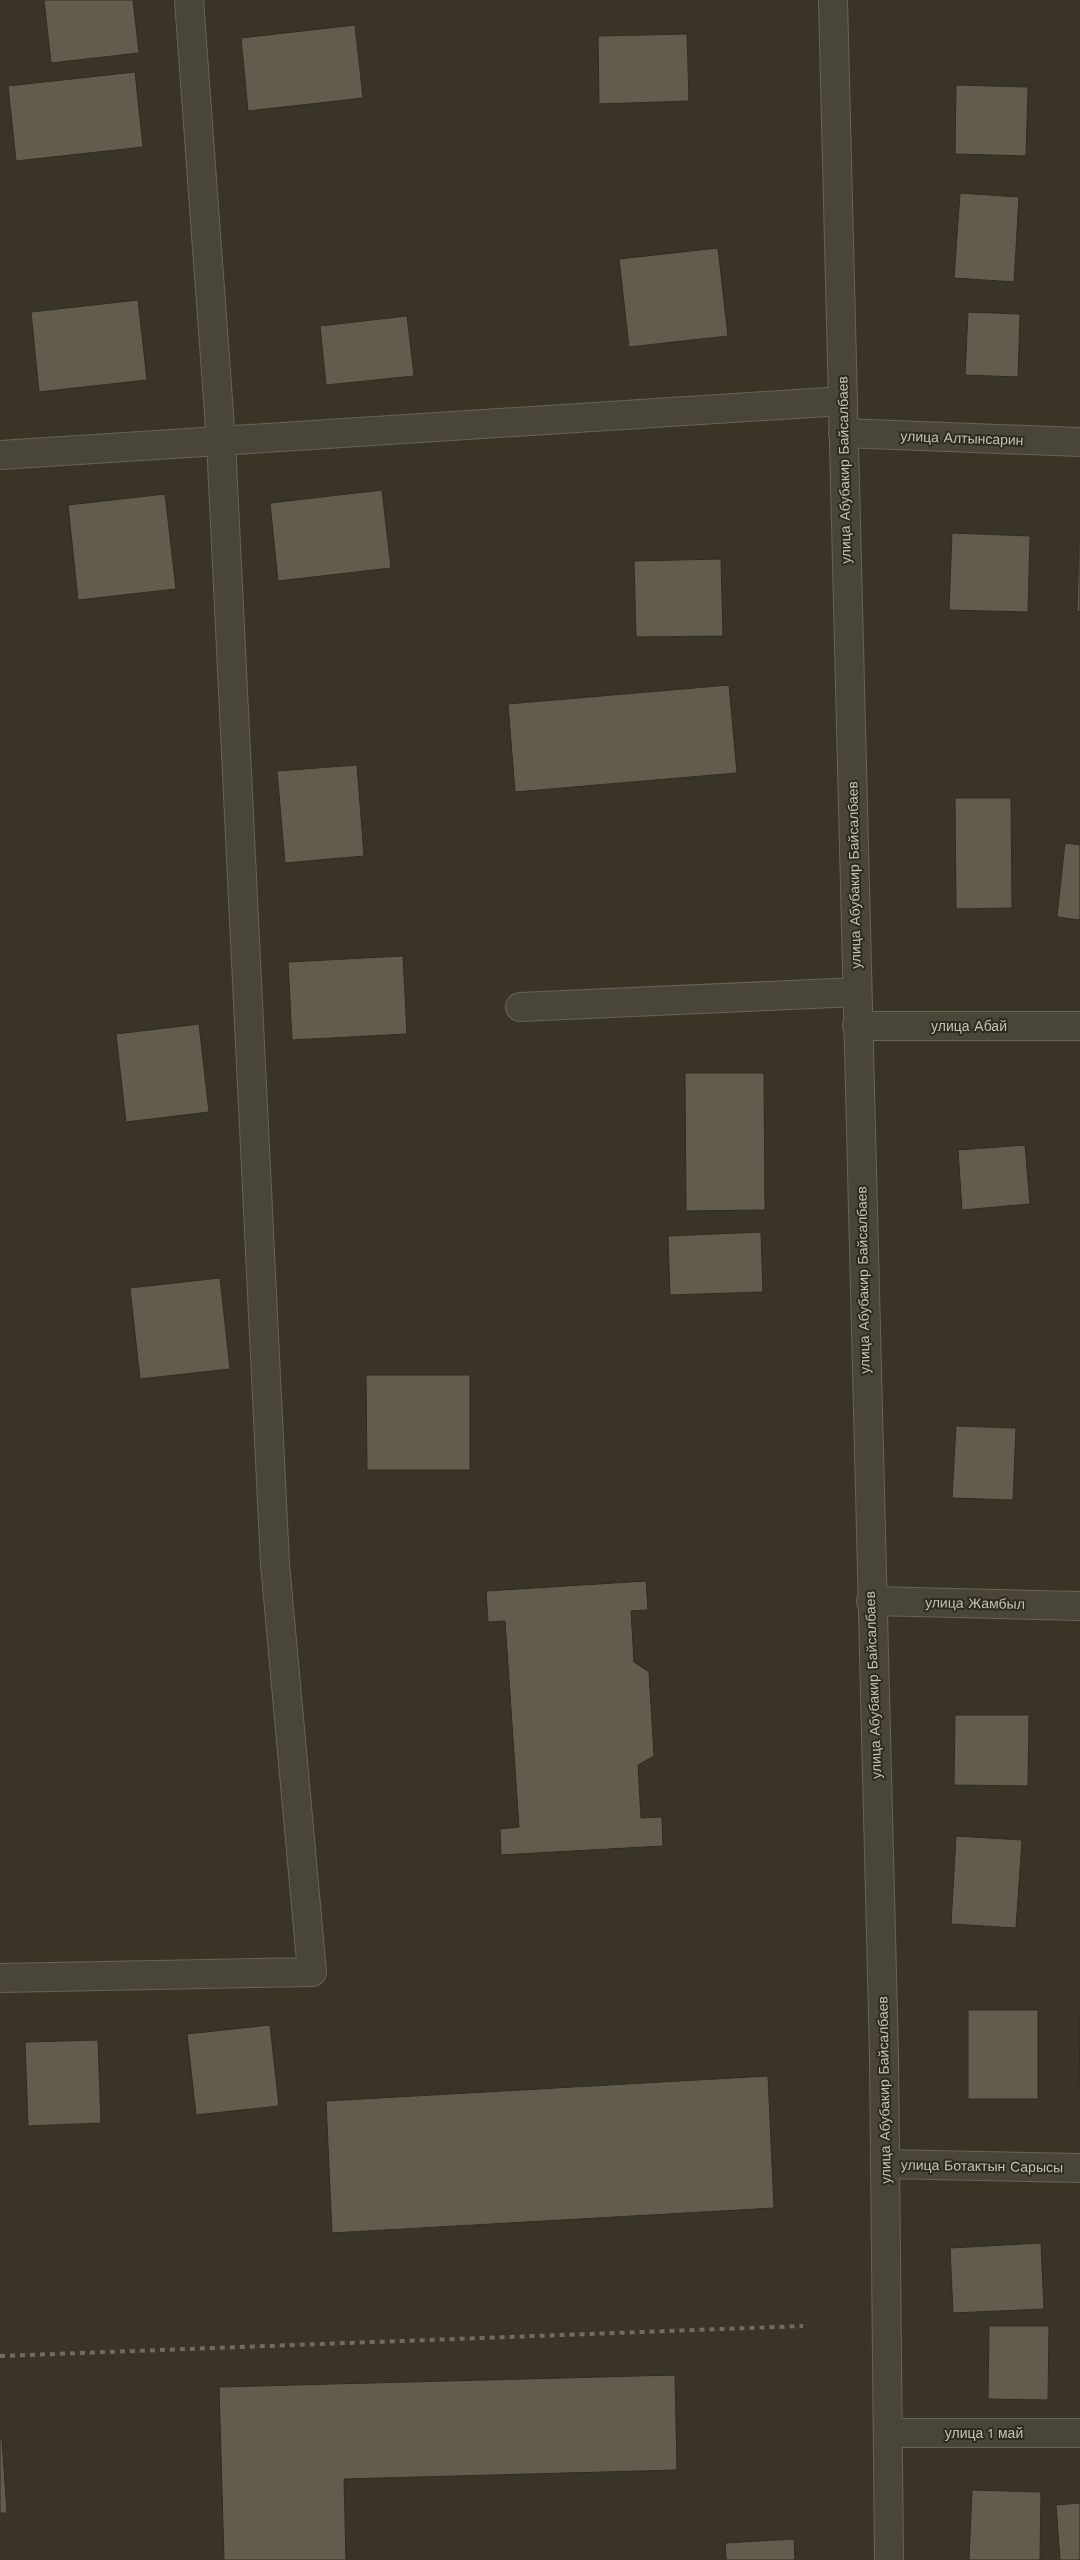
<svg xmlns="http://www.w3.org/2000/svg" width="1080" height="2560" viewBox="0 0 1080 2560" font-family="'Work Sans',sans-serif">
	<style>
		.building { fill: #635c4d; stroke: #312c21 }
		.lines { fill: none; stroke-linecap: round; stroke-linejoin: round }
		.minor-casing { stroke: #686358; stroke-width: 30 }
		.minor { stroke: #4a4539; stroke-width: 28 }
		.rail { stroke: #716b5c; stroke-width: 4; stroke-dasharray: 5 5; stroke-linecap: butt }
		.labels { text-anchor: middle; stroke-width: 4; stroke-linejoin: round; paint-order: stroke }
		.street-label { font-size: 14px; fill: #c6c1b5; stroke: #2f2a1f }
	</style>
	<rect width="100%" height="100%" fill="#3a3426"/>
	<!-- building -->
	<g class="building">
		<polygon points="44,0 133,0 139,53 51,63"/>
		<polygon points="355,25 363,98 248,111 241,38"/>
		<polygon points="687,34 689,101 599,104 598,36"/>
		<polygon points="135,72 143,147 16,161 8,86"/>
		<polygon points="956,85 1028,87 1026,156 955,154"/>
		<polygon points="960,193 1019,197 1014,282 954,278"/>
		<polygon points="718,248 728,336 629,347 619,259"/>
		<polygon points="138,300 147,380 39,392 31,312"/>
		<polygon points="968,312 1020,314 1018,377 965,375"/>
		<polygon points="407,316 414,376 326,385 320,326"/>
		<polygon points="382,490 391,568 278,581 270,503"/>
		<polygon points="165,494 176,589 78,600 68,505"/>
		<polygon points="952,533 1030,536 1028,612 949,610"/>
		<polygon points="1079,540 1080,540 1080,612 1077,611"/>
		<polygon points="721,559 723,636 636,637 634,561"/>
		<polygon points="729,685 737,773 515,792 508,704"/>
		<polygon points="357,765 364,856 285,863 277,771"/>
		<polygon points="955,798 1011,798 1012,908 956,909"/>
		<polygon points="1065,843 1080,845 1080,920 1057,917"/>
		<polygon points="403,956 407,1034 292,1040 288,962"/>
		<polygon points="199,1024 209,1112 126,1122 116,1034"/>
		<polygon points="685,1073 764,1073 765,1210 686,1211"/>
		<polygon points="1025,1145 1030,1204 962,1210 958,1150"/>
		<polygon points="761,1232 763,1292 670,1295 668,1236"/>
		<polygon points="220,1278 230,1369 140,1379 130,1288"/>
		<polygon points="366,1375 470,1375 470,1470 367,1470"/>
		<polygon points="956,1426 1016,1428 1013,1500 952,1498"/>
		<polygon points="646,1581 648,1610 631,1611 634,1662 649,1672 654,1756 638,1765 641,1818 662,1817 663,1846 501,1855 500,1829 519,1827 505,1621 488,1622 486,1591"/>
		<polygon points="955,1715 1029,1715 1028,1786 954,1785"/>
		<polygon points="956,1836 1022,1840 1016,1928 951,1924"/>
		<rect x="968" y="2010" width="70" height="89"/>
		<polygon points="1080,2015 1080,2098 1079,2098"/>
		<polygon points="270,2025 279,2106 196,2115 187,2034"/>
		<polygon points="98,2040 101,2123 28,2126 25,2042"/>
		<polygon points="768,2076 774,2208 332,2233 326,2101"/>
		<polygon points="1041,2243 1044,2309 953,2313 950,2248"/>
		<polygon points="989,2326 1049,2326 1048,2400 988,2399"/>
		<polygon points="675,2375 677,2470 344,2479 346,2560 224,2560 219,2387"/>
		<polygon points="2,2439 7,2513 0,2513 0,2440"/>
		<polygon points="972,2490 1041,2492 1040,2560 969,2560"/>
		<polygon points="1080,2503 1080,2560 1060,2560 1056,2505"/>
		<polygon points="794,2539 795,2560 726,2560 725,2543"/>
	</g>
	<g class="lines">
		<!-- minor casing -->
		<g class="minor-casing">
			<g id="minor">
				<polyline points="833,0 884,2056 889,2560"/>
				<polyline points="843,433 1080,442"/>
				<polyline points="0,455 843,401"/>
				<polyline points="520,1007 857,992"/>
				<polyline points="857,1026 1080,1026"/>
				<polyline points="871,1601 1080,1606"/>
				<polyline points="0,1978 312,1972 275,1564 221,441 189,0"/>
				<polyline points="885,2164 1080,2168"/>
				<polyline points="888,2433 1080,2433"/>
			</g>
		</g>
		<!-- minor -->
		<use href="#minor" class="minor"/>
		<!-- rail -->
		<polyline class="rail" points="0,2356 803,2326"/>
	</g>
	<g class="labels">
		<!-- street labels -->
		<g class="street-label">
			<text transform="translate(962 438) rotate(2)" y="5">улица Алтынсарин</text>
			<text transform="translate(844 470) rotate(-91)" y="5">улица Абубакир Байсалбаев</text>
			<text transform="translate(854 875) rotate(-91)" y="5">улица Абубакир Байсалбаев</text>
			<text x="969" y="1031">улица Абай</text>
			<text transform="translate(863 1280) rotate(-91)" y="5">улица Абубакир Байсалбаев</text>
			<text transform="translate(975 1603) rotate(1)" y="5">улица Жамбыл</text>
			<text transform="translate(873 1685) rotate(-92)" y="5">улица Абубакир Байсалбаев</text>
			<text transform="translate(884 2090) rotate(-91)" y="5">улица Абубакир Байсалбаев</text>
			<text transform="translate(982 2166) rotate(1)" y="5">улица Ботактын Сарысы</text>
			<text x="984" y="2438">улица 1 май</text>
		</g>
	</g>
</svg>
